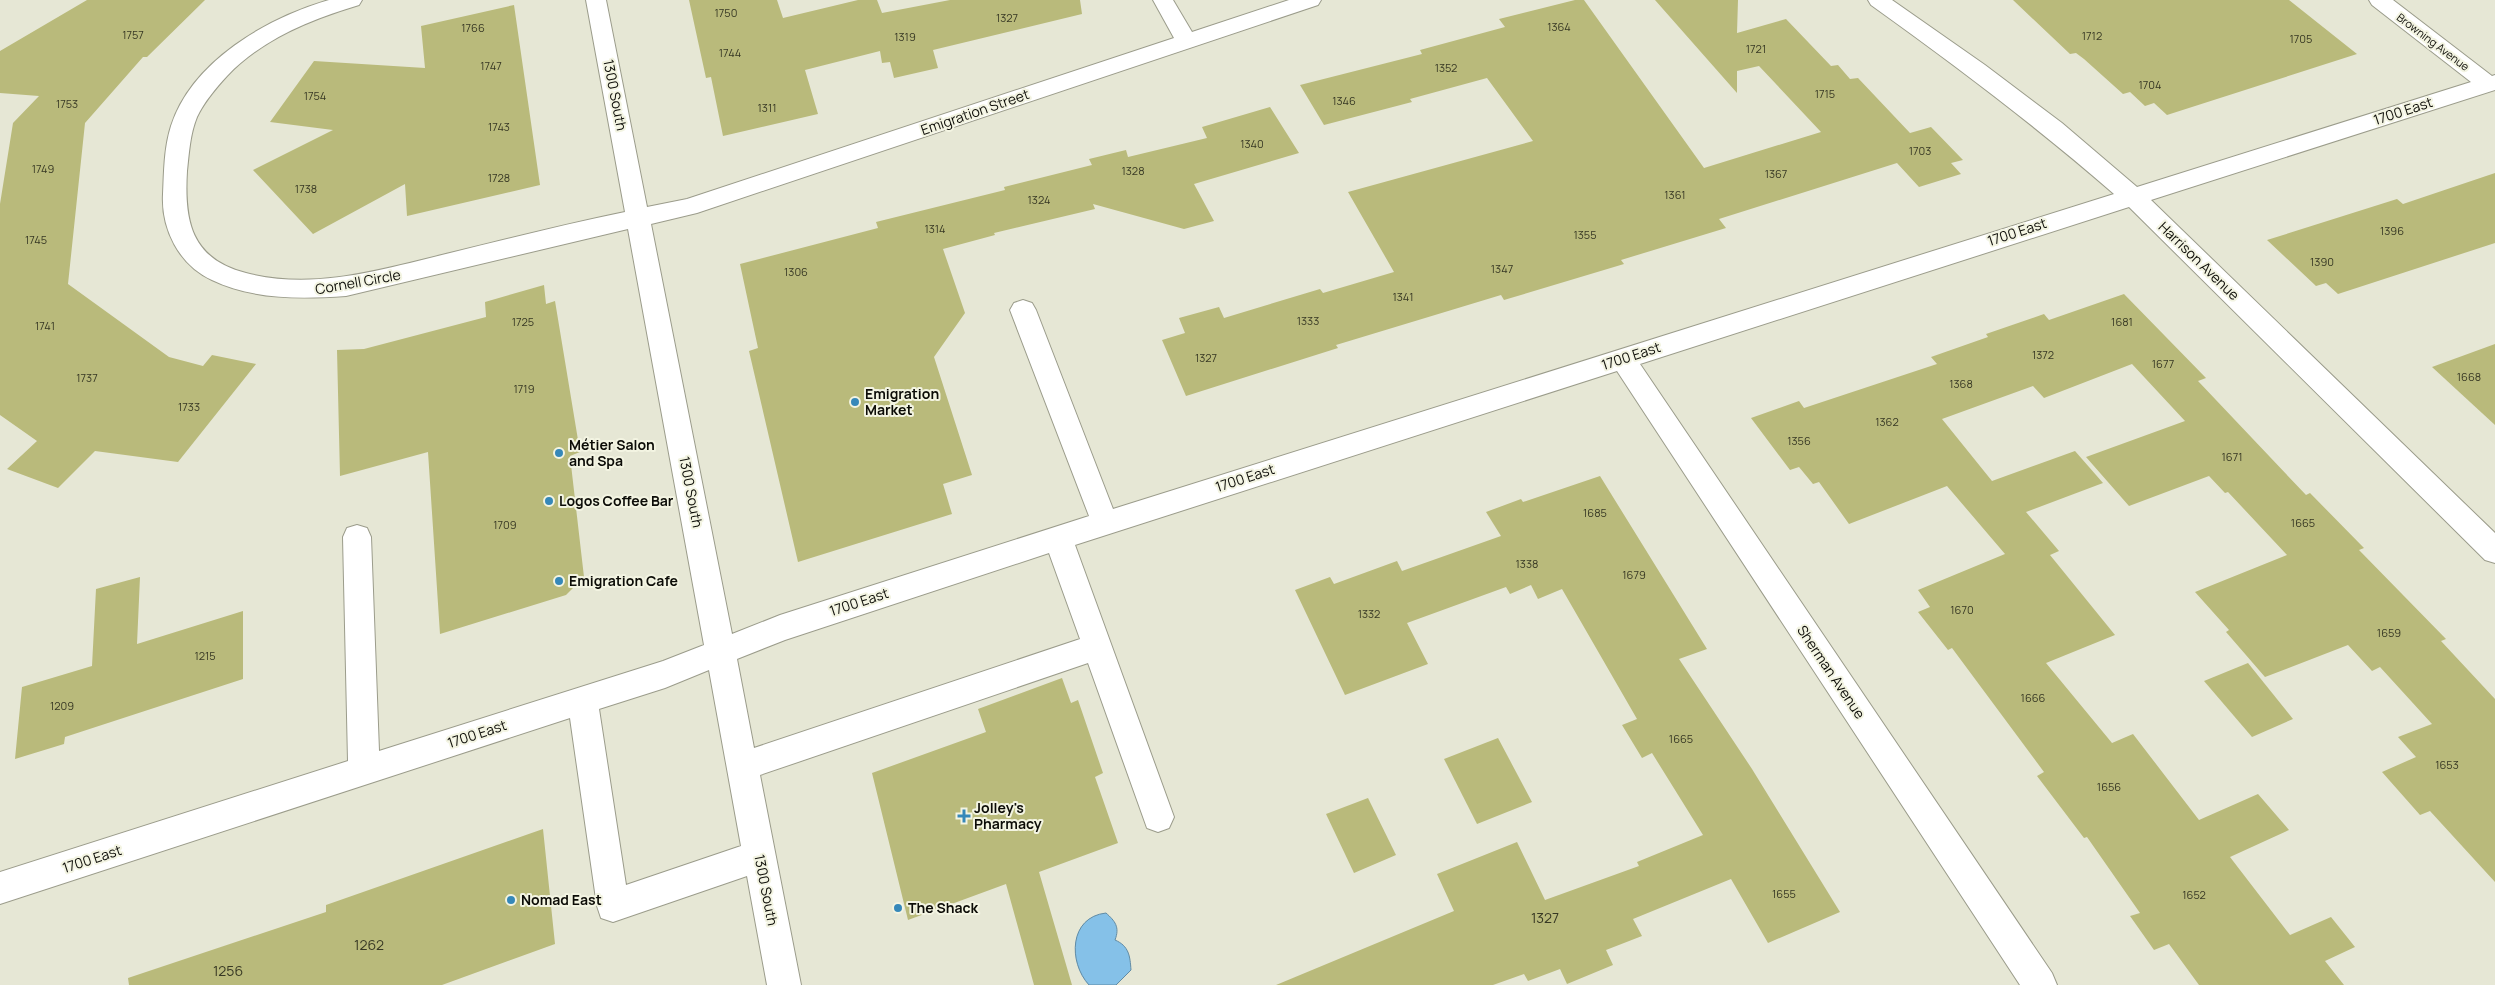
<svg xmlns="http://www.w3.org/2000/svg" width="2495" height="985" viewBox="0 0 2495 985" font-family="Manrope,sans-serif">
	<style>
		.water { fill: #85c1e8; stroke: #618ba4 }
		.building { fill: #b9ba7b }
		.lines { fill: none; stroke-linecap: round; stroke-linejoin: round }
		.minor-casing { stroke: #9b9c8b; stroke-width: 2 }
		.minor { fill: #fff; fill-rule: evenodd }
		.poi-dot { fill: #3688b9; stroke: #f3f4e2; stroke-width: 2 }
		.labels { text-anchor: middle; stroke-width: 4; stroke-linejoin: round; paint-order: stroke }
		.number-label { font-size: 11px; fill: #373824 }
		.far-street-label { font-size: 11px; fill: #0c0c07; stroke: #f3f4e2 }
		.street-label { font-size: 14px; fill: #0c0c07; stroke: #f3f4e2 }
		.poi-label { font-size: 14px; font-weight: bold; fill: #0c0c07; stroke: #f3f4e2; text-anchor: start }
		.near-number-label { font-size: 14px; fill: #373824 }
	</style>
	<rect width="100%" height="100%" fill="#e6e7d5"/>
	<!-- water -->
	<path class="water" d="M1106 913C1115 921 1120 927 1115 940 1129 946 1130 956 1131 970L1116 985H1089C1068 962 1069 917 1106 913Z"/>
	<!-- building -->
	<g class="building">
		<polygon points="87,0 205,0 147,57 143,57 85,123 68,284 169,357 203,366 212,355 256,364 178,462 95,451 58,488 7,469 37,441 0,415 0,204 13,123 39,96 0,93 0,51"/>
		<polygon points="689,0 777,0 783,18 858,0 877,0 882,13 950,0 1080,0 1082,14 933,50 938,68 894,78 890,62 882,63 880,51 805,70 818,114 723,136 711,77 706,78"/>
		<polygon points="1575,0 1584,0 1704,168 1821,132 1759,66 1737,71 1737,93 1655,0 1738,0 1737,33 1786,19 1831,66 1838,65 1850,79 1858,78 1910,133 1931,127 1963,160 1951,163 1961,174 1919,187 1897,163 1719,219 1726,228 1621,260 1624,264 1504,300 1501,295 1336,345 1338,348 1186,396 1162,340 1185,333 1179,318 1219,307 1224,318 1320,289 1323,293 1394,272 1348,192 1533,141 1487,78 1410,99 1412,102 1324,125 1300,85 1422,54 1420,50 1505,27 1499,19"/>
		<polygon points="2013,0 2289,0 2357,54 2167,115 2154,103 2145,106 2130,92 2123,94 2084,59 2076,53 2070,54"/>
		<polygon points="514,5 540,185 407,216 405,184 313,234 253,170 333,130 270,122 314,61 425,68 421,26"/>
		<polygon points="1270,107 1299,153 1194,184 1214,221 1184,229 1093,204 1095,209 994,233 995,235 943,249 965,313 934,357 972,475 943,484 952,514 798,562 749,351 758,348 740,264 878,228 876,222 1005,190 1004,187 1092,165 1089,159 1126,150 1128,157 1207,138 1202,127"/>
		<polygon points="2495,173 2495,243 2338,294 2326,283 2316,286 2267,240 2397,199 2403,204"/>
		<polygon points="544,285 546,304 555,301 580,452 570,456 584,577 566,595 440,634 428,452 340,476 337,350 364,349 486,317 485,302"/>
		<polygon points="2124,294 2206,378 2198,381 2306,495 2310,493 2364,548 2359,550 2446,639 2441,641 2495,699 2495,882 2430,811 2420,815 2382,772 2416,757 2398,737 2432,724 2380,667 2372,671 2348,645 2265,677 2226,632 2229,630 2195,592 2287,555 2228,492 2225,493 2209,476 2129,506 2086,457 2185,421 2132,364 2044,398 2033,386 1942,419 1992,481 2075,451 2103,483 2026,512 2059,551 2050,555 2115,635 2046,663 2112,743 2133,734 2199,820 2258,794 2289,830 2230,857 2290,935 2331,917 2355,947 2325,961 2344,985 2199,985 2169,944 2154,950 2130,916 2140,913 2087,837 2084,838 2037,776 2044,772 1952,648 1948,650 1918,612 1930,607 1918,590 2005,554 1947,486 1849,524 1819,482 1813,484 1799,467 1790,470 1751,418 1799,401 1804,408 1937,364 1931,357 1988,337 1986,334 2044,314 2049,320"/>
		<polygon points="2495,344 2495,425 2432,367"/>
		<polygon points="1600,476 1707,649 1679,659 1752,769 1840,912 1768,943 1731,879 1633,919 1642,936 1606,950 1613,965 1567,984 1560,969 1528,981 1524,974 1493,985 1276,985 1454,911 1437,874 1517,842 1545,900 1639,866 1637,862 1703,835 1652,753 1642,758 1622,725 1637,719 1562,589 1538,599 1531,585 1510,594 1506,587 1407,623 1428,664 1345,695 1295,590 1330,577 1334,584 1397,561 1402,571 1501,536 1486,512 1521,499 1523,502"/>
		<polygon points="140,577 137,644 243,611 243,679 65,737 64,744 15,759 22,687 92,666 96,589"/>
		<polygon points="2248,663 2293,719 2252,737 2204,681"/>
		<polygon points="1062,678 1071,703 1078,700 1103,773 1095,777 1118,843 1039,872 1072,985 1034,985 1006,884 908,920 872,773 986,732 978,709"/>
		<polygon points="1498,738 1532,802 1477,824 1444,759"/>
		<polygon points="1368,798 1396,855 1354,873 1326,814"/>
		<polygon points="543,829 555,944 442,985 129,985 128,978 326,912 326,905"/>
	</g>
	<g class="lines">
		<!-- minor casing -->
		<g class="minor-casing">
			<path id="minor" d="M329 0H362L359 5C312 19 262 39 227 76 216 88 204 102 197 117 190 134 189 153 187 171 184 221 191 259 246 273 315 291 383 269 450 253 508 239 566 224 625 212L586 0H606L647 207 687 199 1174 38 1153 0H1173L1192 32 1289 0H1321L1318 5 697 213 651 224 732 634 780 615 1089 516 1010 310 1014 303 1023 300 1032 303 1036 310 1113 509 2114 194C2036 126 1955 65 1871 5L1868 0H1892L1985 65 2062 123 2137 187 2471 82 2372 5 2369 0H2393L2492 76 2495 75V90L2151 200 2495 533V563L2485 560 2129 207 1640 364 2052 973 2057 985H2020L1617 371 1075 545 1174 817 1169 828 1158 832 1147 828 1088 663 760 775 801 985H767L747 876 613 922 601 918 597 906 570 718 0 904V872L348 761 343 537 347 528 357 525 367 528 371 537 379 751 663 661 704 645 628 229 346 296C301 299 254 300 212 280 179 265 161 229 163 194 164 171 164 148 171 126 192 61 267 18 329 0ZM1049 553 1080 639 754 748 737 659 785 640ZM709 670 741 846 626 885 599 709 665 688Z"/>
		</g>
		<!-- minor -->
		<use href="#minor" class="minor"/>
	</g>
	<!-- markers -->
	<g class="poi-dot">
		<circle cx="855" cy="402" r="5"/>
		<circle cx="559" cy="453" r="5"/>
		<circle cx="549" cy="501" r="5"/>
		<circle cx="559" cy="581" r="5"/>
		<path d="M961.5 808.5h5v5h5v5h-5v5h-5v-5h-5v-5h5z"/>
		<circle cx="511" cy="900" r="5"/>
		<circle cx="898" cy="908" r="5"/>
	</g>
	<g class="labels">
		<!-- number labels -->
		<g class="number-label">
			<text x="726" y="17">1750</text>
			<text x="1007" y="22">1327</text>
			<text x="1559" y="31">1364</text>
			<text x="473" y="32">1766</text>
			<text x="133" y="39">1757</text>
			<text x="2092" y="40">1712</text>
			<text x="905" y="41">1319</text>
			<text x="2301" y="43">1705</text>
			<text x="1756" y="53">1721</text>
			<text x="730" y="57">1744</text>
			<text x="491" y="70">1747</text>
			<text x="1446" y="72">1352</text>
			<text x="2150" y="89">1704</text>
			<text x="1825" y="98">1715</text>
			<text x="315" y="100">1754</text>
			<text x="1344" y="105">1346</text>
			<text x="67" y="108">1753</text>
			<text x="767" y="112">1311</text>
			<text x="499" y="131">1743</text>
			<text x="1252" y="148">1340</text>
			<text x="1920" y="155">1703</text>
			<text x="43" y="173">1749</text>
			<text x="1133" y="175">1328</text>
			<text x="1776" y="178">1367</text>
			<text x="499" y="182">1728</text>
			<text x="306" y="193">1738</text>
			<text x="1675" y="199">1361</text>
			<text x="1039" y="204">1324</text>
			<text x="935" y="233">1314</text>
			<text x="2392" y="235">1396</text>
			<text x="1585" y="239">1355</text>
			<text x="36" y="244">1745</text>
			<text x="2322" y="266">1390</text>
			<text x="1502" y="273">1347</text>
			<text x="796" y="276">1306</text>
			<text x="1403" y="301">1341</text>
			<text x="1308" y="325">1333</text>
			<text x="523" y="326">1725</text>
			<text x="2122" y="326">1681</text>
			<text x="45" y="330">1741</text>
			<text x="2043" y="359">1372</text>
			<text x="1206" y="362">1327</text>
			<text x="2163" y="368">1677</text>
			<text x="2469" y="381">1668</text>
			<text x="87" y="382">1737</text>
			<text x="1961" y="388">1368</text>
			<text x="524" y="393">1719</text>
			<text x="189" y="411">1733</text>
			<text x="1887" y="426">1362</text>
			<text x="1799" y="445">1356</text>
			<text x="2232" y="461">1671</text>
			<text x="1595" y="517">1685</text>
			<text x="2303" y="527">1665</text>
			<text x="505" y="529">1709</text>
			<text x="1527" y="568">1338</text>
			<text x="1634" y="579">1679</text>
			<text x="1962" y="614">1670</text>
			<text x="1369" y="618">1332</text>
			<text x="2389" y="637">1659</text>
			<text x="205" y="660">1215</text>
			<text x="2033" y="702">1666</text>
			<text x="62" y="710">1209</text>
			<text x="1681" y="743">1665</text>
			<text x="2447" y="769">1653</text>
			<text x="2109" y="791">1656</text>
			<text x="1784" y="898">1655</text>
			<text x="2194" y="899">1652</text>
		</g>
		<!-- far-street labels -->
		<g class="far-street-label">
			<text transform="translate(2433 42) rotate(37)" y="4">Browning Avenue</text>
		</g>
		<!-- street labels -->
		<g class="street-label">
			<text transform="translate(615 95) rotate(79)" y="5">1300 South</text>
			<text transform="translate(2403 111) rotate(-18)" y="5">1700 East</text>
			<text transform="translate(975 112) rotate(-19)" y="5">Emigration Street</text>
			<text transform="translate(2017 232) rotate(-18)" y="5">1700 East</text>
			<text transform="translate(2199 261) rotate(44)" y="5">Harrison Avenue</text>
			<text transform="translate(358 282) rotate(-10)" y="5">Cornell Circle</text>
			<text transform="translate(1631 356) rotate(-18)" y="5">1700 East</text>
			<text transform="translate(1245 478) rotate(-18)" y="5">1700 East</text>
			<text transform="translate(691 492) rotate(79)" y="5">1300 South</text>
			<text transform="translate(859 602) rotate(-18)" y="5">1700 East</text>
			<text transform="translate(1831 672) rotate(56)" y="5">Sherman Avenue</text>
			<text transform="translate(477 734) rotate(-18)" y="5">1700 East</text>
			<text transform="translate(92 859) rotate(-18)" y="5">1700 East</text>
			<text transform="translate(766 890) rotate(79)" y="5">1300 South</text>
		</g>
		<!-- poi labels -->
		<g class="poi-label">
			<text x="865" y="399">Emigration<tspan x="865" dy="16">Market</tspan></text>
			<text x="569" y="450">Métier Salon<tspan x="569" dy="16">and Spa</tspan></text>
			<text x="559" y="506">Logos Coffee Bar</text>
			<text x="569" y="586">Emigration Cafe</text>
			<text x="974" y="813">Jolley's<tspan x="974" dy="16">Pharmacy</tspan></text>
			<text x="521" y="905">Nomad East</text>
			<text x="908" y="913">The Shack</text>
		</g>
		<!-- near-number labels -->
		<g class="near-number-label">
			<text x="1545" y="923">1327</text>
			<text x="369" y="950">1262</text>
			<text x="228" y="976">1256</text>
		</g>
	</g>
</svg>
